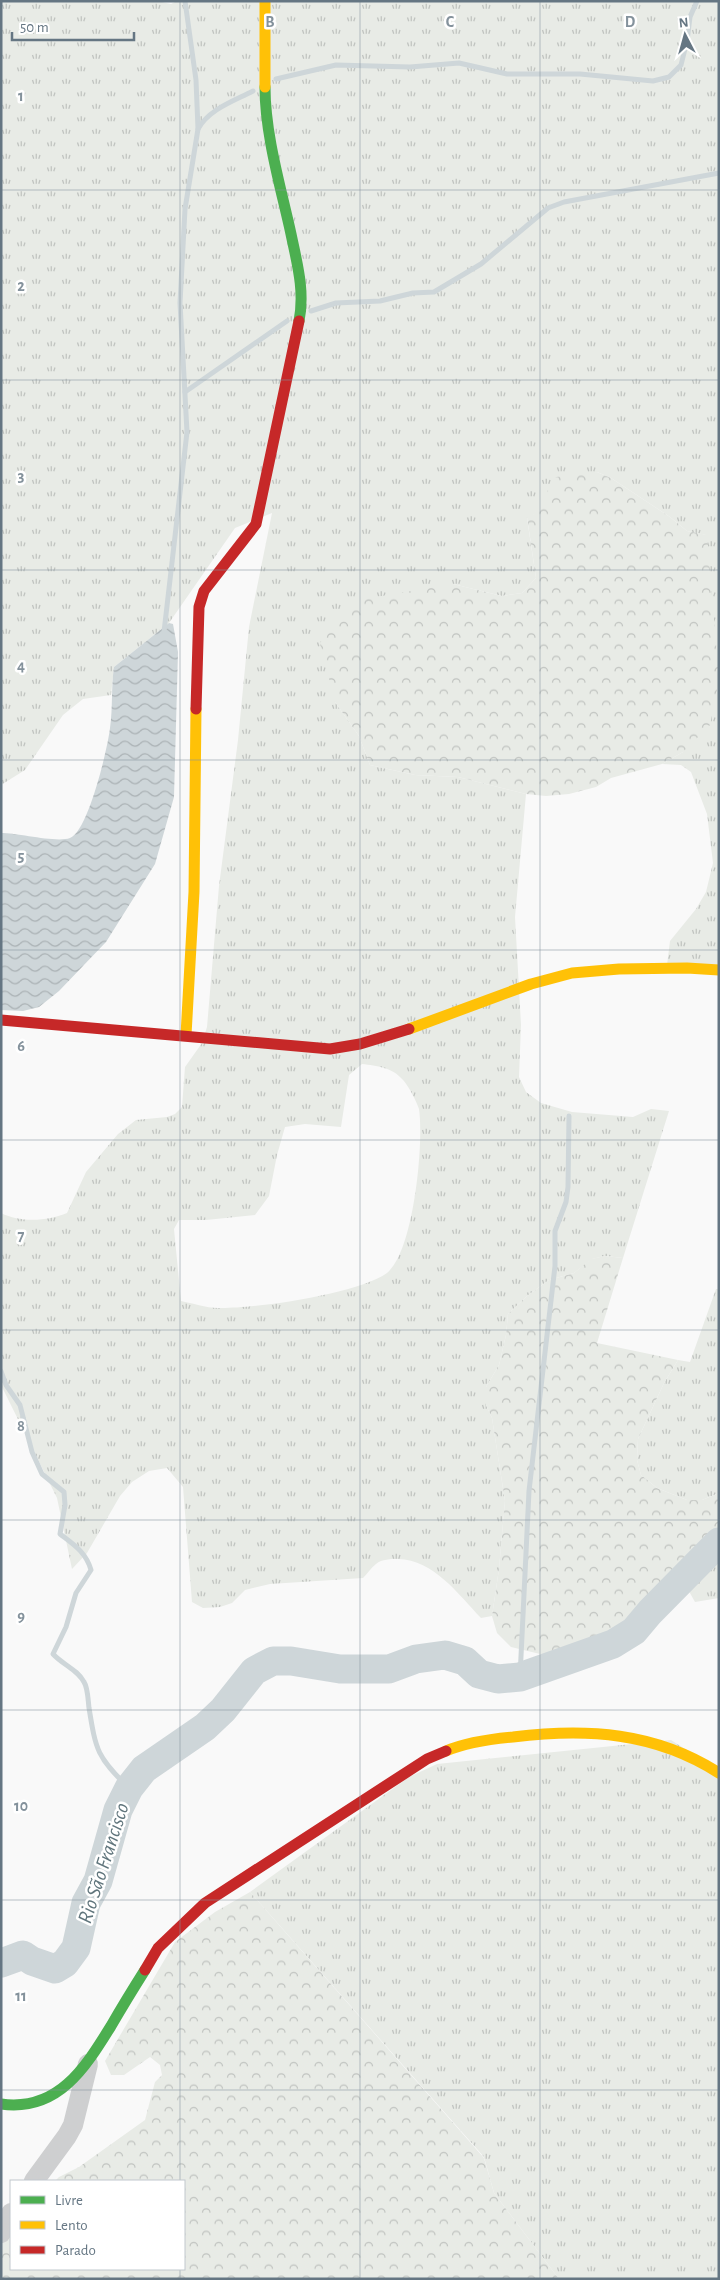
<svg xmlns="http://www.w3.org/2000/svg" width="720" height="2280" viewBox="0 0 720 2280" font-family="'Alegreya Sans',sans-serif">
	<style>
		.grass { fill: url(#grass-tufts); fill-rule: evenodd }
		.forest { fill: url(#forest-crowns) }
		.water { fill: url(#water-waves) }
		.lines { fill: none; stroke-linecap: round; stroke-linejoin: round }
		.stream { stroke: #ced6d9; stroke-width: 5 }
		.river { stroke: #ced6d9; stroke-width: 29 }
		.street { stroke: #cecfd0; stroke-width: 20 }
		.fast { stroke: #4caf50; stroke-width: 11 }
		.slow { stroke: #ffc107; stroke-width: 11 }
		.jam { stroke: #c62828; stroke-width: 11 }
		.grid { fill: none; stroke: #84929c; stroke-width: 1; stroke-opacity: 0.55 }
		.labels { text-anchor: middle; stroke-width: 5; stroke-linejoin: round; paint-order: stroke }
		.water-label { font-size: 21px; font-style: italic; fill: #60757c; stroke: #fff }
		.grid-label { font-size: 16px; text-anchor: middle; font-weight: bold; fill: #84929c; stroke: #fff; stroke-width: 5; stroke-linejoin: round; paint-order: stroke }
	</style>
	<defs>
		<pattern id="grass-tufts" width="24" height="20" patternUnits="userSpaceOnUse" patternTransform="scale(1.25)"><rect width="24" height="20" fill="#e8ebe6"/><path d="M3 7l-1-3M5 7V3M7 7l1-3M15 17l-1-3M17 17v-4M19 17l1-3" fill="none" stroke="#c0c3c0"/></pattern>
		<pattern id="forest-crowns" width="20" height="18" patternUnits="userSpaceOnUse" patternTransform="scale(1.25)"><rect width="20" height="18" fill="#e8ebe6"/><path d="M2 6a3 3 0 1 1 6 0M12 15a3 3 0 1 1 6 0" fill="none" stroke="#c0c3c0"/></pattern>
		<pattern id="water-waves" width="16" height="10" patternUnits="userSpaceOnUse" patternTransform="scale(1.25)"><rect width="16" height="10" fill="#ced6d9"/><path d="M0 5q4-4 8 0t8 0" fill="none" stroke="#abb2b5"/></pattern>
	</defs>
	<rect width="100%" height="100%" fill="#f9f9f9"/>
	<!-- grass -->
	<g class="grass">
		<path d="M1 1H157L171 4 177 1H719V966L667 965 670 941 696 909 706 892 713 863 707 814 691 772 681 765 662 764 683 752 712 610 706 535 687 531 670 517 611 478 597 472 544 498 533 516 527 518 536 578 522 593 502 596 453 584 335 702 359 736 370 765 415 775 458 777 526 794 515 917 521 1025 519 1077 526 1092 541 1103 572 1112 633 1117 651 1109 669 1111 623 1258 605 1256 592 1259 574 1273 549 1280 527 1296 508 1314 506 1335 499 1365 486 1387V1405L492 1418 505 1501 499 1569 492 1616 481 1618C458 1594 434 1560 398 1559 391 1559 382 1559 376 1564 371 1568 367 1574 363 1578L270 1584 245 1590 232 1603 220 1607 203 1608 192 1602 183 1487 167 1468 149 1471 132 1482 120 1496 87 1553 72 1569 57 1498 1 1385V1213C21 1223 48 1221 67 1213L86 1172 118 1134 136 1120 167 1117 175 1114 182 1107 185 1067 202 1043 207 1027 219 886 238 740 249 627 272 513 235 528 169 623 114 667 111 695 83 699 63 715 25 770 1 785ZM362 1064C377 1066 392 1067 403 1080 408 1085 417 1102 419 1109 424 1142 414 1252 387 1273 358 1294 254 1309 218 1308 206 1308 192 1303 181 1301L174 1229 179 1220H206L255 1215 269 1196 277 1155 285 1127 305 1124 341 1127 349 1075Z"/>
		<polygon points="716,1289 719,1289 719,1493 702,1500 687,1500 657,1488 641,1475 637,1460 638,1439 664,1383 678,1360 690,1362"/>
		<polygon points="719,1539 719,1598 695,1602 686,1586 711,1563 713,1547"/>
		<polygon points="671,1740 719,1771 719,2279 559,2279 494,2193 484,2157 250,1892 409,1777 437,1764"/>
	</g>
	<!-- forest -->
	<g class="forest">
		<polygon points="597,472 611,478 670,517 687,531 707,535 719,680 710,725 683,752 662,764 611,778 596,787 569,794 546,796 526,794 458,777 415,775 370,765 359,736 335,702 320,643 337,618 356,603 370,598 453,584 502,596 522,593 536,578 527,517 533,515 556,477"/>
		<polygon points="605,1256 623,1258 597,1343 678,1360 664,1383 638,1439 637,1460 641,1475 657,1488 687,1500 702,1500 719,1493 719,1539 713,1547 711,1563 686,1586 667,1593 640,1622 628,1631 614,1633 594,1642 583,1654 565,1660 511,1647 497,1633 492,1616 499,1569 505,1501 492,1418 486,1405 486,1387 499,1365 506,1335 508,1314 527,1296 549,1280 574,1273 591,1259"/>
		<polygon points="250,1892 484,2158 494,2193 559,2279 1,2279 1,2235 11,2233 11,2269 184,2269 184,2181 55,2181 59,2177 79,2167 145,2120 155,2082 162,2075 160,2065 150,2057 124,2075 111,2075 105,2061 175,1942 215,1912"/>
	</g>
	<!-- water -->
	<path class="water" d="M169 623 173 624 178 652 174 797 155 864 106 942 59 991 39 1007 23 1011 1 1010V833C19 833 56 843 70 838 88 832 108 747 110 728 113 708 111 687 114 667Z"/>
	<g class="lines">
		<!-- stream -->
		<g class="stream">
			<polyline points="276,79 336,65 410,67 459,63 507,74 580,74 653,81 669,77 681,65 687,41 690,17 697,1"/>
			<path d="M198 129C209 109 234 101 253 91"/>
			<polyline points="311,311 336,303 380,301 413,293 434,292 481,264 548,208 564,202 719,173"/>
			<polyline points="185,392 287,321"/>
			<polyline points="164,632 187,432 180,303 185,209 198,129 196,80 185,1"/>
			<path d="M1 1371 6 1385 20 1405 32 1452 42 1474 64 1492 65 1505 60 1534C73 1544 86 1552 91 1570L76 1593 66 1627 53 1654C63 1665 77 1669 84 1682 88 1688 88 1700 89 1708 96 1751 97 1757 129 1788"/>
			<polyline points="520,1677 529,1491 555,1266 555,1231 566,1202 568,1187 569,1116"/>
		</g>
		<!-- river -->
		<polyline class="river" points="1,1963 23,1955 32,1961 55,1969 65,1963 76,1948 86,1903 98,1881 118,1810 129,1788 144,1769 205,1727 223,1710 254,1671 273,1661 291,1661 340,1669 389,1669 416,1659 445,1655 465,1661 479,1674 498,1679 520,1677 613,1644 634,1631 650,1612 719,1542"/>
		<!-- street -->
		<g class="street">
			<polyline points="34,2181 67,2136 73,2125 88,2064"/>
			<polyline points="1,2233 11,2213"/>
		</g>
		<!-- fast -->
		<g class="fast">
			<path d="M265 87C265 135 281 188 291 234 297 263 305 291 299 321"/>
			<path d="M1 2104C58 2112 85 2068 111 2026 122 2007 133 1989 145 1970"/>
		</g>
		<!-- slow -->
		<g class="slow">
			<polyline points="265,1 265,87"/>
			<polyline points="409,1029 531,984 572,973 619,969 687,968 719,970"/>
			<polyline points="186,1035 194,892 196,709"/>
			<path d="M446 1751C467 1742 491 1739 513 1737 587 1728 655 1732 719 1773"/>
		</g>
		<!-- jam -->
		<g class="jam">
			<polyline points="196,709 199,607 204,591 256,524 299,321"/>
			<polyline points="1,1020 330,1049 360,1044 409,1029"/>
			<polyline points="145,1970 158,1948 205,1903 427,1759 446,1751"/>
		</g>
	</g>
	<!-- grid -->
	<path class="grid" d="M180 1V2181M360 1V2279M540 1V2279M1 190H719M1 380H719M1 570H719M1 760H719M1 950H719M1 1140H719M1 1330H719M1 1520H719M1 1710H719M1 1900H719M1 2090H719M180 2269V2279"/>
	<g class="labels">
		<!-- water labels -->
		<g class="water-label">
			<text transform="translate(103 1863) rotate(-72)" y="7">Rio São Francisco</text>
		</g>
	</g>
	<g class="grid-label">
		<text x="270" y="27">B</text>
		<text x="450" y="27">C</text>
		<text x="630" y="27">D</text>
		<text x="21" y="101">1</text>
		<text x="21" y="291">2</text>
		<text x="21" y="481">3</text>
		<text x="21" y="671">4</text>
		<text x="21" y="861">5</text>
		<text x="21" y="1051">6</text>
		<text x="21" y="1241">7</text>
		<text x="21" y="1431">8</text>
		<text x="21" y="1621">9</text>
		<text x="21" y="1811">10</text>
		<text x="21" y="2001">11</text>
	</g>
	<!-- border -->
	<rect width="720" height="2280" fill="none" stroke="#657683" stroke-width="5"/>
	<!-- legend -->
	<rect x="10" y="2180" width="175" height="90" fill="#ffffff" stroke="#c1c8cd"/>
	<rect x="20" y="2196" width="25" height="8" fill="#4caf50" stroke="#c1c8cd"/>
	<text x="55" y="2205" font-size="15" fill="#657683">Livre</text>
	<rect x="20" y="2221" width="25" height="8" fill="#ffc107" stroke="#c1c8cd"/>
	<text x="55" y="2230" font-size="15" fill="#657683">Lento</text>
	<rect x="20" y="2246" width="25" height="8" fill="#c62828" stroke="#c1c8cd"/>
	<text x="55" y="2255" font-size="15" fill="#657683">Parado</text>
	<!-- north arrow -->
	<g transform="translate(685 35) rotate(354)" stroke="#ffffff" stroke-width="4" paint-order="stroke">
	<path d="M0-4L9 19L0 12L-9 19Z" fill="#657683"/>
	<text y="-8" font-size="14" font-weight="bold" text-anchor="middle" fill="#657683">N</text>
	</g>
	<!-- scale -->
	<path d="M12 32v8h122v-8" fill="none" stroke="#657683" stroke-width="2.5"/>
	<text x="20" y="32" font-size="15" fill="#657683" stroke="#ffffff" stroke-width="4" paint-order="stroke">50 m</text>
</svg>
